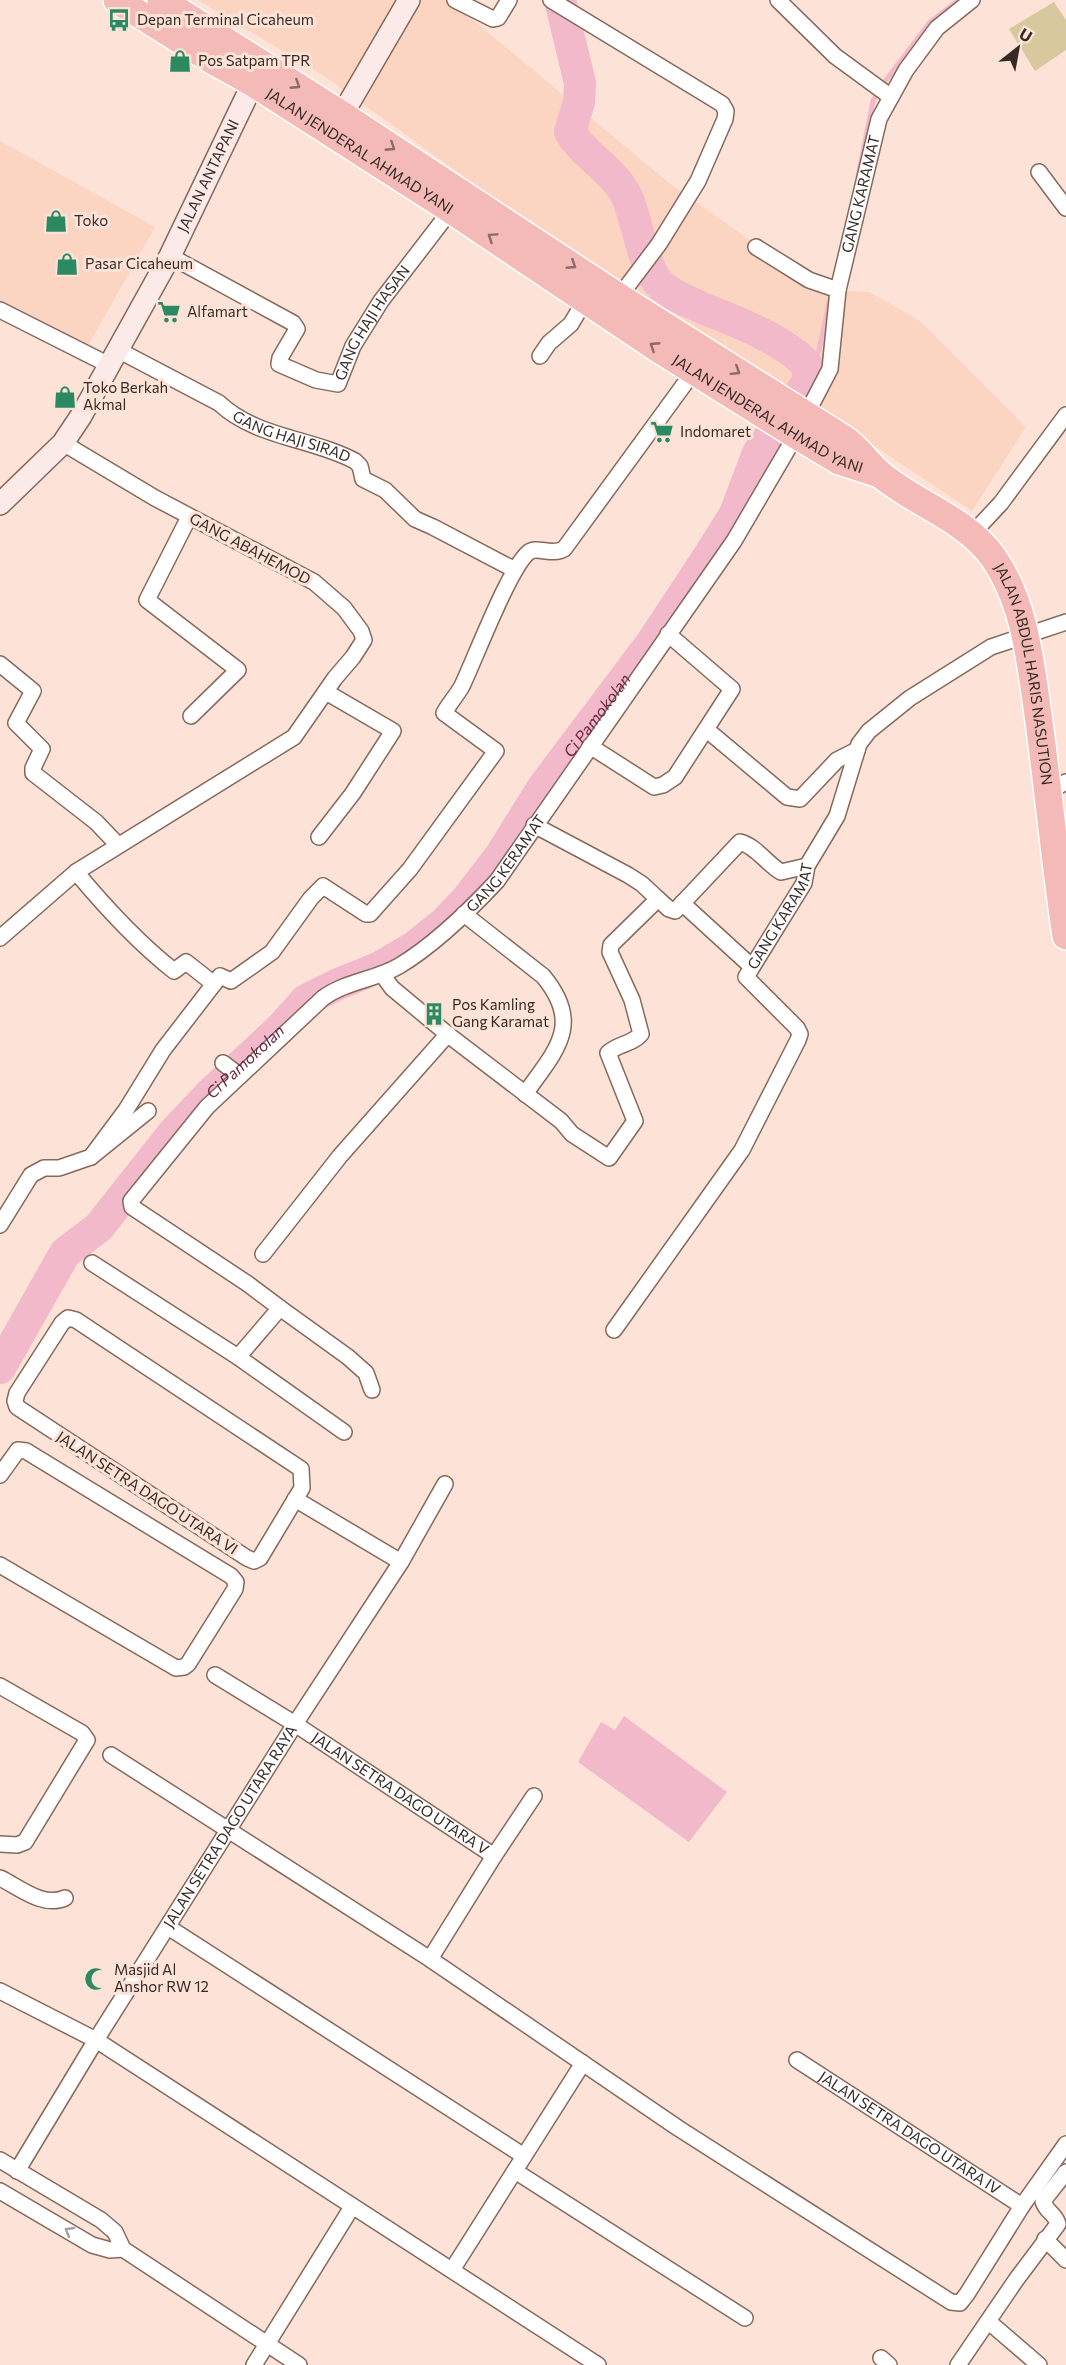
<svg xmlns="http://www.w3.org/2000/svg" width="1066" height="2365" viewBox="0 0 1066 2365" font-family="Commissioner,sans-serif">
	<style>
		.built { fill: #fcd4c2 }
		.green { fill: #d7c89d }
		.water { fill: #f2b9ca }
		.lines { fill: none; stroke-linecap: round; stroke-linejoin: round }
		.stream { stroke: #f2b9ca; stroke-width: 5 }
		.river { stroke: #f2b9ca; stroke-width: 32 }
		.street-casing { stroke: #85695c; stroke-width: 18 }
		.secondary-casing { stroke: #85695c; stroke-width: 24 }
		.highway-casing { stroke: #fff; stroke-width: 30 }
		.street { stroke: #fff; stroke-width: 15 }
		.secondary { stroke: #fceae9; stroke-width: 21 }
		.highway { stroke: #f4bab7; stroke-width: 27 }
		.oneway { stroke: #8c6b67 }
		.oneway2 { stroke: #a59f9d }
		.labels { text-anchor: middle; stroke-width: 6; stroke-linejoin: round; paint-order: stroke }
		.poi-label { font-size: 15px; fill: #362a25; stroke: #fde3d7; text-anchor: start }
		.street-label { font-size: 15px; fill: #362a25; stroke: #fde3d7 }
		.water-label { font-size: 16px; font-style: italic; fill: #6a2741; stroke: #fde3d7 }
	</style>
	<rect width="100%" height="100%" fill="#fde3d7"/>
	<!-- built -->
	<g class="built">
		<polygon points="198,0 449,0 669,183 821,290 869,292 920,321 1026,427 972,511 784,386 591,268 324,76"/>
		<polygon points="0,141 155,227 88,346 0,302"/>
	</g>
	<!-- green -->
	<polygon class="green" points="1054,2 1066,20 1066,50 1035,71 1009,29"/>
	<!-- water -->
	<polygon class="water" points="624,1716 727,1792 689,1842 578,1762 601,1722 615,1730"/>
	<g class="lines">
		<!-- stream -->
		<g class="stream">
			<polyline points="858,177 873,101 884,83 930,22 959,0"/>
			<polyline points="809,368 819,350 831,294"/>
		</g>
		<!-- river -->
		<path class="river" id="s1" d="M0 1368 65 1253 99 1227 174 1132 211 1093 281 1028 306 1000 336 985 380 967 414 947 444 923 467 899 500 856 543 787 652 642 710 554 735 514 758 453 807 383 809 368C790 342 733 320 702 308 688 301 670 295 659 283 643 266 637 220 627 197 614 170 585 157 570 132L579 102 580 83 560 0"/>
		<!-- street casing -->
		<g class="street-casing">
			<g id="street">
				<polyline points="455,0 493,19 498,18 509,0"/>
				<polyline points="551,0 722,104 726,111 725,119 698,181 659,244 619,297"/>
				<polyline points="778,0 835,56 891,97"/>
				<polyline points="1039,172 1066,208"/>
				<polyline points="756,247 809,280 838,290"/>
				<path id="s2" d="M170 256 293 323 297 329 280 358 279 364 316 380 338 384 353 346 381 301 451 210"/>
				<polyline points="0,310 109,365"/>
				<path id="s3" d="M118 350 219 403C256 438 312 438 355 461L360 466 363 479 385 490 415 519 433 527 515 570"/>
				<polyline points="540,356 549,343 571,324 585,300"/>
				<path id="s4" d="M806 415 830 369 838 290 879 119 906 70 937 28 972 0"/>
				<polyline points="189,517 147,600 238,670 191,716"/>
				<polyline points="972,534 1001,503 1066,415"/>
				<polyline points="0,664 33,691 16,723 42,749 33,768 33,773 96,822 118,845"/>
				<polyline points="707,730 787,797 800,799 837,760 857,750"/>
				<polyline points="590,746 654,787 663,785 675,777 732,689 668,634"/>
				<polyline points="1049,791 1066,782"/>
				<polyline points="534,825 628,875 642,884 658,899"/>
				<polyline points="319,837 353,793 393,731 326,692"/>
				<path d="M76 872C106 908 137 942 174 971L186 962 214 984"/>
				<polyline points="682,903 751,966"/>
				<path d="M464 914 543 976C584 1025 555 1051 525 1094"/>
				<polyline points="0,938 76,872 294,737 335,678 353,657 364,640 361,631 344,608 314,582 155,498 63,443"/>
				<path d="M382 974 392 988 451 1037 561 1121 572 1134 609 1158 635 1121 608 1053C617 1044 633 1044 641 1034L632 1000 610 952 611 945 658 899 669 909 675 911 740 842C756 846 767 864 781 872L807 866"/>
				<polyline points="223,1063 240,1076"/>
				<path d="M91 1157 126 1110 163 1050 220 976 231 981 272 952 311 898 323 886 366 914H370L410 869 496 751 444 713C449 704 457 695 462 686 475 659 510 566 529 552 537 546 552 556 564 549L694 371"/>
				<polyline points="0,1225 31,1175 44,1168 59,1168 91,1157 148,1111"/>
				<polyline points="263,1254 340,1156 448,1034"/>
				<polyline points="92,1263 238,1357 344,1432"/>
				<polyline points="280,1308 348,1357 366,1373 372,1390"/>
				<polygon points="68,1318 76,1320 301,1469 302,1488 260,1558 254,1561 247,1558 17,1407 15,1401 17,1393 62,1323"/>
				<path id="s5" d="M614 1330 742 1150 798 1040 800 1034 797 1028 746 977 804 883 807 866 837 816 859 744 869 731 910 698 991 647 1066 622"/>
				<path id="s6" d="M238 1357 280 1308 248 1284 132 1207 131 1201 207 1107 323 998C346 981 375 980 399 966 434 945 469 911 497 881L734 541 796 435"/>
				<polyline points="0,1475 18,1450 26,1451 231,1576 236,1582 235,1589 188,1664 184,1667 176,1668 0,1565"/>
				<polyline points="295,1499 401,1562"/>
				<path id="s7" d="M215 1675 295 1724 494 1856 430 1959"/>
				<polyline points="0,1686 82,1733 87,1740 25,1842 17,1845 0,1844"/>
				<polyline points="111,1755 430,1959 678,2128 951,2302 960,2303 967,2294 1022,2206 1066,2144"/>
				<polyline points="494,1856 534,1796"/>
				<path d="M0 1878C19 1887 43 1908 65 1898"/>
				<polyline points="168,1927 524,2156"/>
				<polyline points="0,1991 96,2040 598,2365"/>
				<path id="s8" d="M797 2060 1022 2206"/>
				<polyline points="0,2160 101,2220 115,2232 123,2249 299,2365"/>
				<path id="s9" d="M17 2171 96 2040 295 1724 401 1562 445 1484"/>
				<polyline points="515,2171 745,2318"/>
				<polyline points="0,2191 92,2245 110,2250 123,2249"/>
				<polyline points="1045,2239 1066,2260"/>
				<polyline points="452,2270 583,2063"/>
				<polyline points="989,2322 1039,2365"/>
				<polyline points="881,2358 889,2365"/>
				<polyline points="254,2365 352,2207"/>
				<path d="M958 2365 1016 2280 1058 2224C1056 2214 1045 2211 1043 2201L1066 2172"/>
			</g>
		</g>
		<!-- secondary casing -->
		<g class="secondary-casing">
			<g id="secondary">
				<polyline points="342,115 409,0"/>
				<path id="s10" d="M0 504 63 443 81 416 170 256 253 83"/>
			</g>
		</g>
		<!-- highway casing -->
		<g class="highway-casing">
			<g id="highway">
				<path id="s11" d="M117 0 215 62 253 83 451 210 657 348 796 435 839 461 876 473"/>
				<path id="s12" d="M161 0 342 115 619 297 844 439C858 448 867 463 880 474 915 504 965 518 993 557 1025 603 1030 660 1038 714 1048 788 1055 862 1066 936"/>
			</g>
		</g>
		<!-- street -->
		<use href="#street" class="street"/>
		<!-- secondary -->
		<use href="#secondary" class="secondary"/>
		<!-- highway -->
		<use href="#highway" class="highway"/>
	</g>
	<!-- one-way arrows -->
	<defs><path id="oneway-chevron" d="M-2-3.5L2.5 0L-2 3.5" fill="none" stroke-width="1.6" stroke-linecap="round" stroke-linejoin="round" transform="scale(1.5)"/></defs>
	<g class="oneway">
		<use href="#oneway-chevron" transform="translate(296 85) rotate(33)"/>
		<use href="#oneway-chevron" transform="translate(391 147) rotate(33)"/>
		<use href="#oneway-chevron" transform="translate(492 237) rotate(-146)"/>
		<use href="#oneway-chevron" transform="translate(572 265) rotate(33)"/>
		<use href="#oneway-chevron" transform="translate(654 346) rotate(-147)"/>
		<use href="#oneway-chevron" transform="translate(736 371) rotate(32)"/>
	</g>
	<use class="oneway2" href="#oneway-chevron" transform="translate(69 2231) rotate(-150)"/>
	<!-- icons -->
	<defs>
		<g id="bus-bare" transform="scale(1.8)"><path d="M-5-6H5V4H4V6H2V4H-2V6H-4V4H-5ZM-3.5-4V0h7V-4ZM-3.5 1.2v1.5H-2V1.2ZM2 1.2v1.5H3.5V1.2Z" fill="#2c8a62" stroke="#fde3d7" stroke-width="2.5" paint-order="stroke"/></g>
		<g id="shop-bare" transform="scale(1.8)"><path d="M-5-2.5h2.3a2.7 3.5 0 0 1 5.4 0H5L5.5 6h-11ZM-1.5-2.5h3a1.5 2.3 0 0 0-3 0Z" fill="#2c8a62" stroke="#fde3d7" stroke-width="2.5" paint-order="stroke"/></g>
		<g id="supermarket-bare" transform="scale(1.8)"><path d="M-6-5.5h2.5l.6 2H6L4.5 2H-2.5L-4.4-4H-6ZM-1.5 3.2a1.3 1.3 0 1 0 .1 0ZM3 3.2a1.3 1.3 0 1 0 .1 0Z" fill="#2c8a62" stroke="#fde3d7" stroke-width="2.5" paint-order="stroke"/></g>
		<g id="building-bare" transform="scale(1.8)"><path d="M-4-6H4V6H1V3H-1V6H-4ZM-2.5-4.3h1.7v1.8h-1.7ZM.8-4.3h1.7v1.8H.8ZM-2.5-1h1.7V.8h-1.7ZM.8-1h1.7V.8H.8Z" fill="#2c8a62" stroke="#fde3d7" stroke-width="2.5" paint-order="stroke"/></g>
		<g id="mosque-bare" transform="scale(1.8)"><path d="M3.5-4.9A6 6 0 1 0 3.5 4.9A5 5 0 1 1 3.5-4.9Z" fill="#2c8a62" stroke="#fde3d7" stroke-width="2.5" paint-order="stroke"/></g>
	</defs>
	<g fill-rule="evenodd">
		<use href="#bus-bare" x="119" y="20"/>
		<use href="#shop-bare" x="180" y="61"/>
		<use href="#shop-bare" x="56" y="221"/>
		<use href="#shop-bare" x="67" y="264"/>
		<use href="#supermarket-bare" x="169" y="312"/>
		<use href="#shop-bare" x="65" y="397"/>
		<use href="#supermarket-bare" x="662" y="432"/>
		<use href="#building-bare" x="434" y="1014"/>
		<use href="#mosque-bare" x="96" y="1979"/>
	</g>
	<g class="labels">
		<!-- poi labels -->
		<g class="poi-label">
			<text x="137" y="25">Depan Terminal Cicaheum</text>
			<text x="198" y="66">Pos Satpam TPR</text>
			<text x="74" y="226">Toko</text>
			<text x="85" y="269">Pasar Cicaheum</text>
			<text x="187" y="317">Alfamart</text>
			<text x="83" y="393">Toko Berkah<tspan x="83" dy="17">Akmal</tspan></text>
			<text x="680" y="437">Indomaret</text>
			<text x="452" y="1010">Pos Kamling<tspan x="452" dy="17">Gang Karamat</tspan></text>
			<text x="114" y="1975">Masjid Al<tspan x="114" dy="17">Anshor RW 12</tspan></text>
		</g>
		<!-- street labels -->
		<g class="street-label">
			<text dy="5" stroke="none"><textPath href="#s11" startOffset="286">JALAN JENDERAL AHMAD YANI</textPath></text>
			<text dy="5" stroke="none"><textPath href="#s10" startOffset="392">JALAN ANTAPANI</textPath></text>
			<text dy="5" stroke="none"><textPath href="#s4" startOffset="230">GANG KARAMAT</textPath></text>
			<text dy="5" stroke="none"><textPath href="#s2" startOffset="320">GANG HAJI HASAN</textPath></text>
			<text dy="5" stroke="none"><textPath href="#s11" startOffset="772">JALAN JENDERAL AHMAD YANI</textPath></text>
			<text dy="5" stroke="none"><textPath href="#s3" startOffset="195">GANG HAJI SIRAD</textPath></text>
			<text transform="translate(250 549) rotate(28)" y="5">GANG ABAHEMOD</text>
			<text dy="5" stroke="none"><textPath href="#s12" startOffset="1126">JALAN ABDUL HARIS NASUTION</textPath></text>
			<text dy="5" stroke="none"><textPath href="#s6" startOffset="762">GANG KERAMAT</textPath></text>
			<text dy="5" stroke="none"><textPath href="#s5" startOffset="500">GANG KARAMAT</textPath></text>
			<text transform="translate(147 1493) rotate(33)" y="5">JALAN SETRA DAGO UTARA VI</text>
			<text dy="5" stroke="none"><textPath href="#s7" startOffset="220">JALAN SETRA DAGO UTARA V</textPath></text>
			<text dy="5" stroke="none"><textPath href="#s9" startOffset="405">JALAN SETRA DAGO UTARA RAYA</textPath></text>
			<text dy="5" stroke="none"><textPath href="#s8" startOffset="134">JALAN SETRA DAGO UTARA IV</textPath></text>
		</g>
		<!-- water labels -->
		<g class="water-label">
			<text dy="6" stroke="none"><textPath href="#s1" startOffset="900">Ci Pamokolan</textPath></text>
			<text dy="6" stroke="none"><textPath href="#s1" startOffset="396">Ci Pamokolan</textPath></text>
		</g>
	</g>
	<!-- north arrow -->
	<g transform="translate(1018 48) rotate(31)" stroke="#fde3d7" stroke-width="4.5" paint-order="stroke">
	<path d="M0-4.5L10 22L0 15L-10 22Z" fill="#362a25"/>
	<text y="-9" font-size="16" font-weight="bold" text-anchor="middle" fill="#362a25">U</text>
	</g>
</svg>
